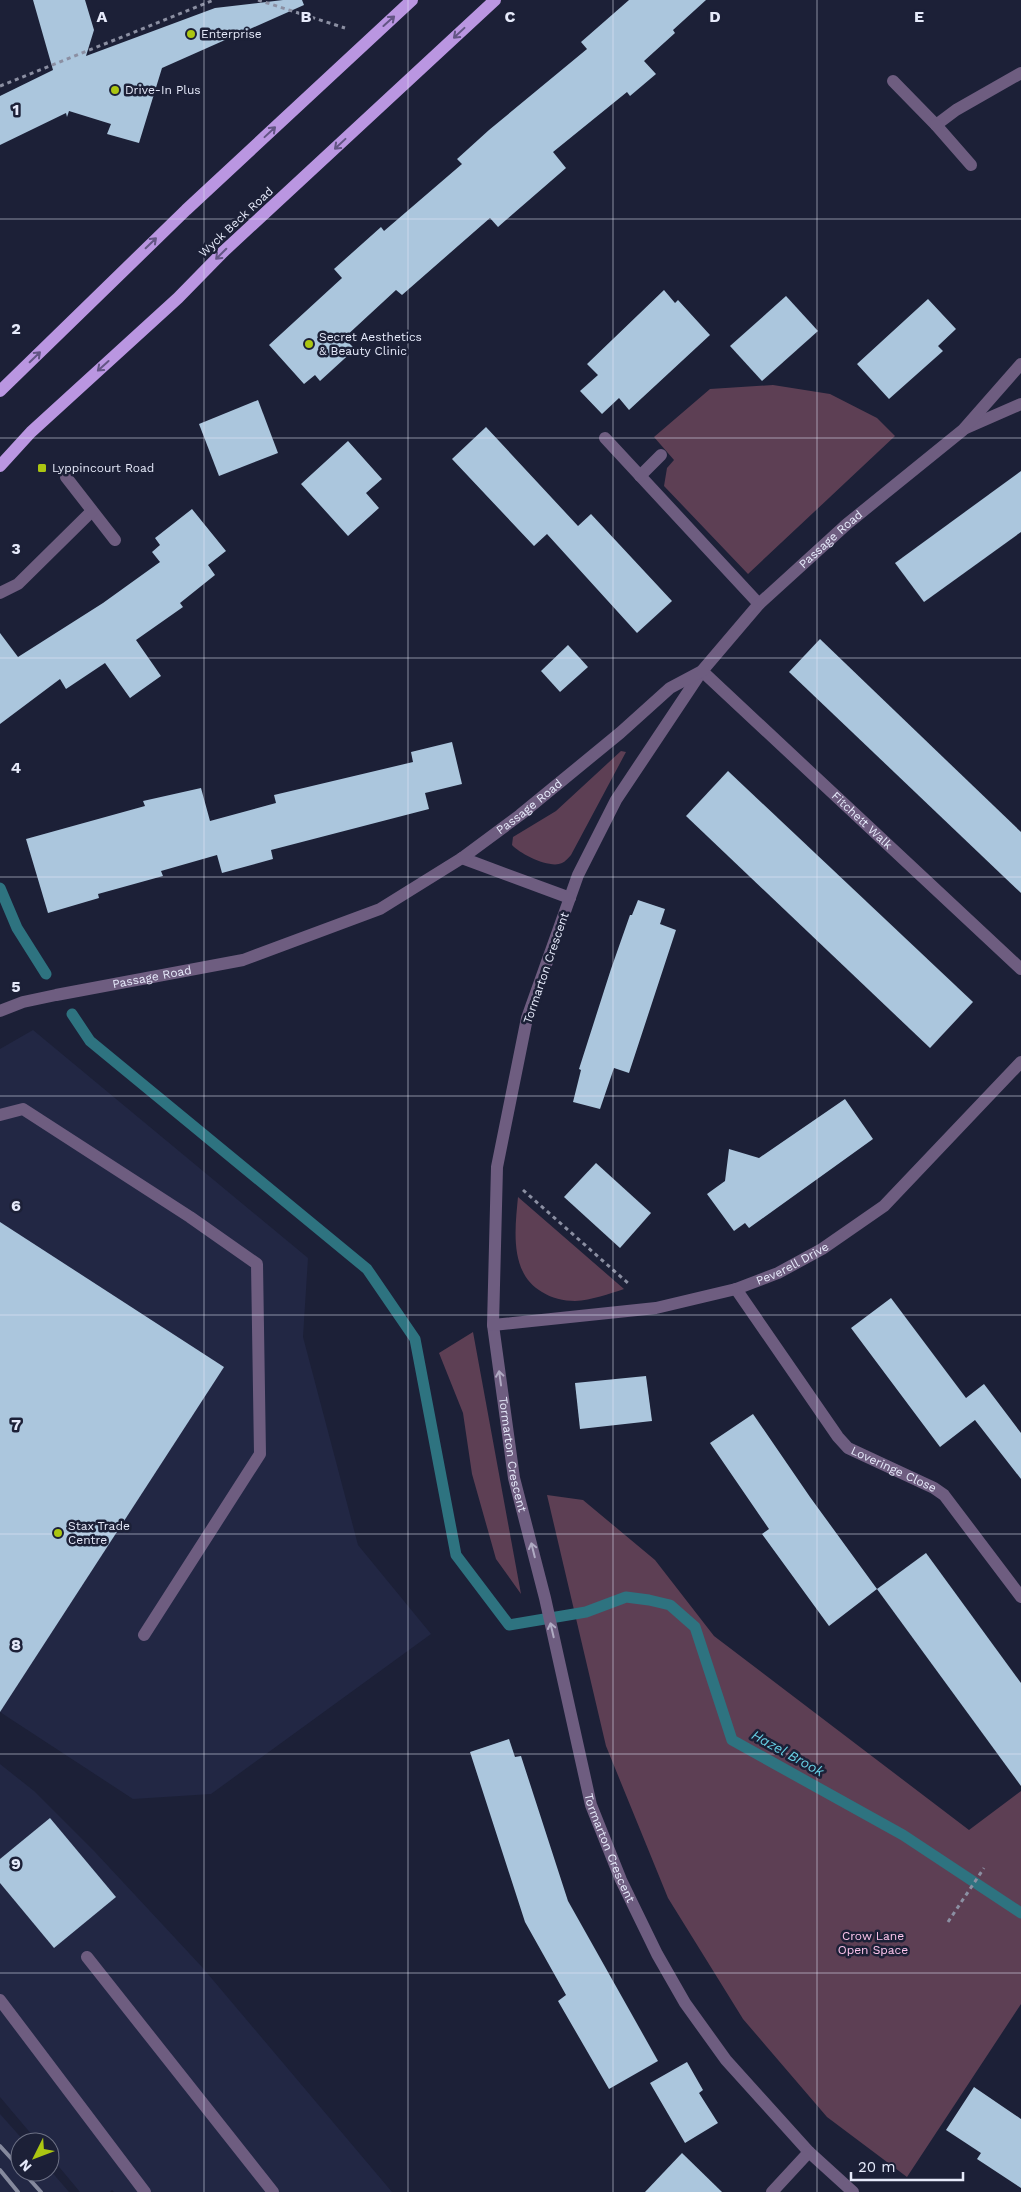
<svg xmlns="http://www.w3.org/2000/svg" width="1021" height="2192" viewBox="0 0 1021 2192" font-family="'Work Sans',sans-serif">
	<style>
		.built { fill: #222744 }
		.green { fill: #5d3f54 }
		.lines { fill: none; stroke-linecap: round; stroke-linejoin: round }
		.stream { stroke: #2e7380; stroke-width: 11 }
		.building { fill: #abc6dd }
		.path { stroke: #8b8fa2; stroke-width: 3; stroke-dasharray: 4 4; stroke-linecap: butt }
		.minor { stroke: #6e5d80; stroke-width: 12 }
		.major { stroke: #ba96e1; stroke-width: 12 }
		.rail { stroke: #85899d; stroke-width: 4 }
		.oneway { stroke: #635584 }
		.oneway2 { stroke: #b0abc3 }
		.grid { fill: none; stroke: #e6eafa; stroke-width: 1; stroke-opacity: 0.55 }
		.poi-dot { fill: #acc612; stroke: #1c2037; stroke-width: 2 }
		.labels { text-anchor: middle; stroke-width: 5; stroke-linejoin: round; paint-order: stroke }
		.poi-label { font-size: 12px; fill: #e6eafa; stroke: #1c2037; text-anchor: start }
		.street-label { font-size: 12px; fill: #e6eafa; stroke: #1c2037 }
		.park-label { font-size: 12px; fill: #fdc5ec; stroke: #1c2037 }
		.water-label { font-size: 14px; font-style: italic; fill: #67d0e5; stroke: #1c2037 }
		.grid-label { font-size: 16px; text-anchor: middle; font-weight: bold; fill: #e6eafa; stroke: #1c2037; stroke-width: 5; stroke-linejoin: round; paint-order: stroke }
	</style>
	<rect width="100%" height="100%" fill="#1c2037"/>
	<!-- built -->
	<g class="built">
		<polygon points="33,1030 308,1258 303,1337 358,1545 431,1634 211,1794 133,1799 0,1712 0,1049"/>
		<polygon points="0,1764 34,1791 95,1852 202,1967 392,2192 114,2192 112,2190 110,2192 80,2192 50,2156 50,2142 38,2142 0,2097"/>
		<polygon points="0,2114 25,2142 20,2142 20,2172 50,2170 69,2192 0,2192"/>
	</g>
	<!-- green -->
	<g class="green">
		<polygon points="773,385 830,394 877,418 895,436 748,574 664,486 667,468 674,460 654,437 710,389"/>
		<path d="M621 751 626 752 571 855C568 858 565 862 562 863 550 869 520 854 512 845L513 837 556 811Z"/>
		<path d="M518 1197 624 1289C609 1294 592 1300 575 1301 564 1301 551 1298 542 1292 509 1273 515 1229 518 1197Z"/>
		<polygon points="473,1332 521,1594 496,1559 472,1474 463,1413 439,1353"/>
		<polygon points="547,1495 583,1500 655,1560 714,1636 969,1830 1021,1791 1021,2004 907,2177 827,2117 743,2019 668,1898 606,1746"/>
	</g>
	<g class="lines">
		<!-- stream -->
		<g class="stream">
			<polyline points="0,888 17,928 46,974"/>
			<polyline points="72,1014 90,1041 367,1269 415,1339 456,1555 509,1625 586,1612 626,1597 649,1600 670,1605 695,1627 732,1740 903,1835 1021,1913"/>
		</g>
	</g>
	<!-- building -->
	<g class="building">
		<polygon points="33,0 85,0 94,30 86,56 215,8 283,0 302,0 304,5 162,68 139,143 107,134 111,124 69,111 67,117 66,113 0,145 0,96 53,70"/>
		<polygon points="629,0 706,0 673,30 675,33 644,61 656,74 630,96 627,92 553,152 566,168 498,227 490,218 402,295 396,290 344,338 355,349 320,381 315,375 304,384 269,345 342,278 334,269 381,227 384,231 462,164 457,159 489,130 587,49 581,42"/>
		<polygon points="664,290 675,303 678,300 710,335 629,410 619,398 602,414 580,391 598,375 587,364"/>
		<polygon points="786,296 818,331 762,381 730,346"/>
		<polygon points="928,299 956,329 938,346 943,351 889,399 857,364"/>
		<polygon points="258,400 278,453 219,476 199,424"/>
		<polygon points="486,427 578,526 591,514 672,601 637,633 547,534 534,546 452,459"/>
		<polygon points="348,441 382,479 366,493 379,508 348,536 301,484"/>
		<polygon points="1021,471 1021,532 924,602 895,563"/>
		<polygon points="192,509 226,551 208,565 215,575 180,603 183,607 136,640 161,676 130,698 105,663 66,689 60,679 0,724 0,633 18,657 103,603 160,562 152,552 160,545 155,538"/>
		<polygon points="820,639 1021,832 1021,893 789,672"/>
		<polygon points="568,645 588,667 560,692 541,671"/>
		<polygon points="452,742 462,784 425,793 429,809 271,850 273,859 222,873 217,855 161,871 163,876 98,894 99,898 48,913 26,839 145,806 143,801 201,788 210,821 276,803 274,795 413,762 411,752"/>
		<polygon points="728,771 973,1002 930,1048 686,816"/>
		<polygon points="638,900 665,909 660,924 676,930 629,1073 614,1068 600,1109 573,1102 581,1070 579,1069 611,969 630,915 632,915"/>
		<polygon points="845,1099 873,1139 749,1228 745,1223 734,1231 707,1194 725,1181 729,1149 759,1158"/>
		<polygon points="596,1163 651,1213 620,1248 564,1197"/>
		<polygon points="0,1222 224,1367 0,1712"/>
		<polygon points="891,1298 966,1398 984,1384 1021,1433 1021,1479 975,1420 940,1447 851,1328"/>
		<polygon points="646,1376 652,1421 580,1429 575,1383"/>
		<polygon points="753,1414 810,1497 877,1589 829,1626 762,1534 769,1529 710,1443"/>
		<polygon points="926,1553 1021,1683 1021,1786 877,1589"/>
		<polygon points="509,1739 515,1757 521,1756 568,1901 658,2061 609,2089 558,2001 566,1995 525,1922 470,1752"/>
		<polygon points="50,1818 116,1897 54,1948 0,1883 0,1859"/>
		<polygon points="687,2062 703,2090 699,2093 718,2123 685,2143 650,2083"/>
		<polygon points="974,2087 1021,2119 1021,2188 977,2159 981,2153 946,2130"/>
		<polygon points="682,2153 722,2192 645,2192"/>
	</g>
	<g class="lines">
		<!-- path -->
		<g class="path">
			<polyline points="258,0 345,28"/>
			<polyline points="0,86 214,0"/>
			<polyline points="523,1190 629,1284"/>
			<polyline points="948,1922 984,1868"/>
		</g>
		<!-- minor -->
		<g class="minor">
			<polyline points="893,81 936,125 956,110 1021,73"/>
			<polyline points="936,125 971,165"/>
			<polyline points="966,428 1021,404"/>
			<polyline points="605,438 759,604"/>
			<polyline points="640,476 661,455"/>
			<polyline points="66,477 115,540"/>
			<polyline points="0,593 18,584 92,511"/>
			<path id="s1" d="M702 671 616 800 578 875 527 1018 497 1167 493 1325 514 1478 545 1598 591 1805 621 1880 657 1954 685 2003 726 2060 809 2152 853 2192"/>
			<path id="s2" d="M702 671 1021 969"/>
			<polyline points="462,858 570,898"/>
			<path id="s3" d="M0 1011 23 1002 56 995 243 960 380 909 462 858 520 815 620 733 670 688 702 671 759 604 847 524 963 430 1021 364"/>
			<polyline points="0,1115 23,1109 190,1217 257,1264 260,1454 144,1635"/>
			<path id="s4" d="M736 1289 838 1437 848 1448 934 1488 944 1495 1021 1597"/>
			<path id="s5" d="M493 1325 656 1308 736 1289 778 1273 822 1249 884 1206 1021 1062"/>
			<polyline points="87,1957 273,2192"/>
			<polyline points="0,2000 145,2192"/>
			<polyline points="772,2192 809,2152"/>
		</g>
		<!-- major -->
		<g class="major">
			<polyline points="0,391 186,210 412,0"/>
			<polyline points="0,466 31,432 178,298 223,252 495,0"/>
		</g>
		<!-- rail -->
		<g class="rail">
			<polyline points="0,2146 20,2168"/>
			<polyline points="0,2170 18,2192"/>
			<polyline points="23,2172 41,2192"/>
		</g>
	</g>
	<!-- one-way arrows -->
	<defs><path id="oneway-shaft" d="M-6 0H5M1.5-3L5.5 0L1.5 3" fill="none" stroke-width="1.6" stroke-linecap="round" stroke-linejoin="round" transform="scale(1.25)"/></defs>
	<g class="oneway">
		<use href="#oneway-shaft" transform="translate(389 21) rotate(-42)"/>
		<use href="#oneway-shaft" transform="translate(459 33) rotate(137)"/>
		<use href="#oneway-shaft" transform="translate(270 132) rotate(-43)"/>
		<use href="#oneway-shaft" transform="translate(340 144) rotate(137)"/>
		<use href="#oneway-shaft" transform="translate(151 243) rotate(-44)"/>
		<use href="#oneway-shaft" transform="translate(221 254) rotate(135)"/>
		<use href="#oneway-shaft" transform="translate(35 357) rotate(-44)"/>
		<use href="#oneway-shaft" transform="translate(103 366) rotate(138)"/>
	</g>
	<g class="oneway2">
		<use href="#oneway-shaft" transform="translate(500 1378) rotate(-98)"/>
		<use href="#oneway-shaft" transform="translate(533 1550) rotate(-104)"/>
		<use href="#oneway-shaft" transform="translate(552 1630) rotate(-103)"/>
	</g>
	<!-- grid -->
	<path class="grid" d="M204 0V2192M408 0V2192M613 0V2192M817 0V2192M0 219H1021M0 438H1021M0 658H1021M0 877H1021M0 1096H1021M0 1315H1021M0 1534H1021M0 1754H1021M0 1973H1021"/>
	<!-- markers -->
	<g class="poi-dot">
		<circle cx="191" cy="34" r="5"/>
		<circle cx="115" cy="90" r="5"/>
		<circle cx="309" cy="344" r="5"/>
		<rect x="37" y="463" width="10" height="10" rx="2.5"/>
		<circle cx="58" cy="1533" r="5"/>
	</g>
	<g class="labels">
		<!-- poi labels -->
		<g class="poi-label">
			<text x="201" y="38">Enterprise</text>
			<text x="125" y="94">Drive-In Plus</text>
			<text x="319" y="341">Secret Aesthetics<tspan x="319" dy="14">&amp; Beauty Clinic</tspan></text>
			<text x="52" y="472">Lyppincourt Road</text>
			<text x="68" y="1530">Stax Trade<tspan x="68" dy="14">Centre</tspan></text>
		</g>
		<!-- street labels -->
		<g class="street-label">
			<text transform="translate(236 222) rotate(-43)" y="4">Wyck Beck Road</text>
			<text dy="4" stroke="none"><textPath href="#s3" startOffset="981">Passage Road</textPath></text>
			<text dy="4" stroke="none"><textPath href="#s3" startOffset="576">Passage Road</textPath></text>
			<text dy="4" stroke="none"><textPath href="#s2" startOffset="219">Fitchett Walk</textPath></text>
			<text transform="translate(546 968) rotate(-71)" y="4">Tormarton Crescent</text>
			<text dy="4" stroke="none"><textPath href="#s3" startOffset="156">Passage Road</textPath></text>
			<text dy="4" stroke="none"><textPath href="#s5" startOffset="308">Peverell Drive</textPath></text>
			<text dy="4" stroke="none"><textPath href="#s1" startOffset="832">Tormarton Crescent</textPath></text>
			<text dy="4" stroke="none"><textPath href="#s4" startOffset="245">Loveringe Close</textPath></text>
			<text dy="4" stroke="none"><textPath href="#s1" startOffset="1238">Tormarton Crescent</textPath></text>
		</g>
		<!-- park labels -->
		<g class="park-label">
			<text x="873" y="1940">Crow Lane<tspan x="873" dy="14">Open Space</tspan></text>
		</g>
		<!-- water labels -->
		<g class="water-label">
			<text transform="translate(788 1753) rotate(29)" y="5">Hazel Brook</text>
		</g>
	</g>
	<g class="grid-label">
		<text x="102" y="22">A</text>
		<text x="306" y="22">B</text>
		<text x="510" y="22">C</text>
		<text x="715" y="22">D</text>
		<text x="919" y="22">E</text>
		<text x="16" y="115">1</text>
		<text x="16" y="334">2</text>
		<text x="16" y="554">3</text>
		<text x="16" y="773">4</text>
		<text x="16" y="992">5</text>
		<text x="16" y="1211">6</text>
		<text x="16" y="1430">7</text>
		<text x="16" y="1650">8</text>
		<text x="16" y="1869">9</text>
	</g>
	<!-- north arrow -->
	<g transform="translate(35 2157) rotate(228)"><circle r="24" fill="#1c2037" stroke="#6d7185"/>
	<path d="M0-4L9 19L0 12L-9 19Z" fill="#acc612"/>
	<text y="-8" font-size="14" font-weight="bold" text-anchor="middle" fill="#e6eafa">N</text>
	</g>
	<!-- scale -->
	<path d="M851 2172v8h112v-8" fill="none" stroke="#e6eafa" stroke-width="2.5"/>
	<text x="858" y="2172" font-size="15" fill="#e6eafa" stroke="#1c2037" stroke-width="4" paint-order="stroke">20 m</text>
</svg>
